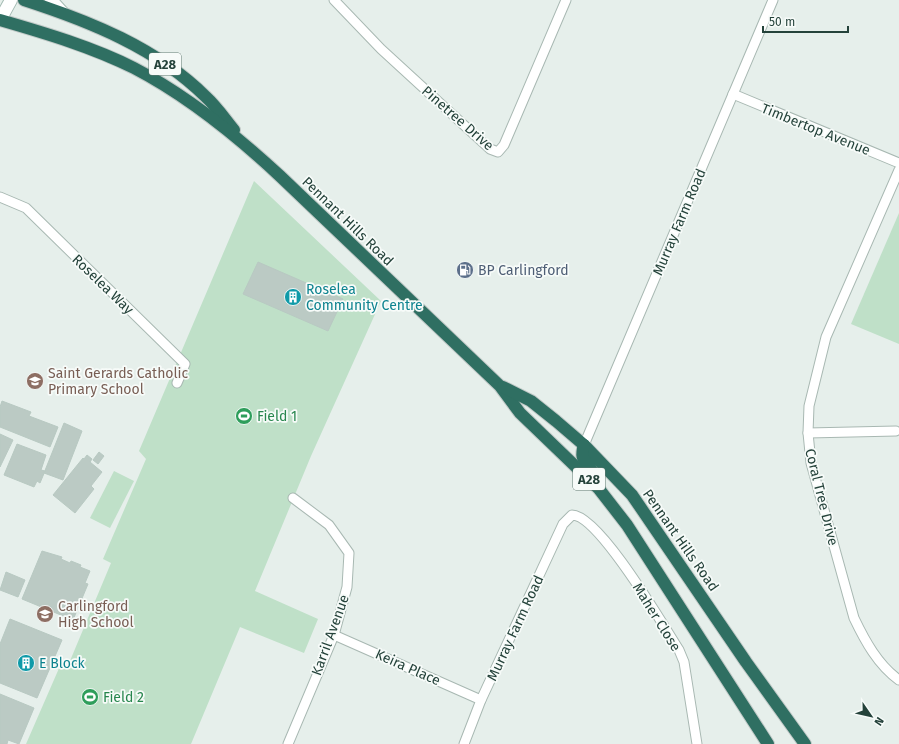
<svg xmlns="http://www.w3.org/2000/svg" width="899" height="744" viewBox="0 0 899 744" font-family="'Fira Sans',sans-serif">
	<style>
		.green { fill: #bfe0c8 }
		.building { fill: #bbcac4; stroke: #b8c9c2 }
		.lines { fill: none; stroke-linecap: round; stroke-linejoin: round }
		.street-casing { stroke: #a8b8b2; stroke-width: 11 }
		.secondary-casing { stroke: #a4bbb3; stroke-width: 14 }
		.highway-casing { stroke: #c2cac8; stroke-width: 14 }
		.street { stroke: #fff; stroke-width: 9 }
		.secondary { stroke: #fff; stroke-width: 12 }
		.highway { stroke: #2f6f62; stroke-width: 12 }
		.labels { text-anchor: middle; stroke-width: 3.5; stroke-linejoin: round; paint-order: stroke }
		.shield { fill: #f7fbf9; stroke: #637a73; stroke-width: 1 }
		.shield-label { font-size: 13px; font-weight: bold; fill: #24423a }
		.street-label { font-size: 14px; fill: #24423a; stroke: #f7fbf9 }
		.service-label { font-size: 14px; fill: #4e5e75; stroke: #f7fbf9; text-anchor: start }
		.culture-label { font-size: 14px; fill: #0d838f; stroke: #f7fbf9; text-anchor: start }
		.education-label { font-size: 14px; fill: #785e54; stroke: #f7fbf9; text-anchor: start }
		.leisure-label { font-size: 14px; fill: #27864d; stroke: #f7fbf9; text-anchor: start }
	</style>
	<rect width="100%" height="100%" fill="#e6efeb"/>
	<!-- green -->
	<g class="green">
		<polygon points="254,181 381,301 311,456 255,591 318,619 304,653 240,627 191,744 26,744 60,666 67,668 111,563 103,559 146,459 139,451"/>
		<polygon points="899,213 899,344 851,324"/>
		<polygon points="114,471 134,481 110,528 90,518"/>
	</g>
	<!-- building -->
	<g class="building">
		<polygon points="258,262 343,299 328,331 243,294"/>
		<polygon points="2,401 31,412 29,416 58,427 50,447 0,427 0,407"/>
		<polygon points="64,423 82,431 63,480 44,473"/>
		<polygon points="0,434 13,440 0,467"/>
		<polygon points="17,444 46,455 41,470 45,471 40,483 37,481 34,487 4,475"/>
		<polygon points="99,452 104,456 98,464 93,460"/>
		<polygon points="87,455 92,459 90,462 102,472 91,486 94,489 75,513 53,495 83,458 84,459"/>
		<polygon points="42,551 62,557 61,559 70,563 71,561 81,565 80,567 90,571 85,583 88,584 73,620 22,599"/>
		<polygon points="6,572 25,580 18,597 0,590"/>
		<polygon points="10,619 62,640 37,698 0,683 0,644"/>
		<polygon points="0,694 34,708 19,744 8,740 7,744 0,744"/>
	</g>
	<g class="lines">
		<!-- street casing -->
		<g class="street-casing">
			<g id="street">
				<polyline points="334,0 381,49 490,149 498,152 504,145 566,0"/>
				<polyline points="733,94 899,163"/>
				<path d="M899 170 826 337 809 406 808 433 811 463 854 618C865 641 878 665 899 680"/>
				<polyline points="0,197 26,208 185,364 177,383"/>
				<polyline points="808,433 896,431"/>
				<polyline points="584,445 773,0"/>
				<polyline points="334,635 481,700"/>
				<polyline points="288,744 334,635 347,587 349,553 329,525 293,498"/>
				<path d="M464 744 481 700 563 524 572 515C599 515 663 625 679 650L684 662 697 744"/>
			</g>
		</g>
		<!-- secondary casing -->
		<g class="secondary-casing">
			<g id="secondary">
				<polyline points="51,0 63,13"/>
				<polyline points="0,20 11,0"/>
			</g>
		</g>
		<!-- highway casing -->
		<g class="highway-casing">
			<g id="highway">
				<path d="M24 0C89 21 157 48 206 97 216 106 225 119 234 130"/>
				<path d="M0 20C45 33 92 47 134 68 186 95 237 136 280 176L500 386 520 413 599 489 627 525 768 744"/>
				<polyline points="503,387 531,401 556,421 584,445 632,495 746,662 805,744"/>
				<path d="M584 445C579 461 586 459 592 471 595 475 596 481 598 486"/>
			</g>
		</g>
		<!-- street -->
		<use href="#street" class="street"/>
		<!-- secondary -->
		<use href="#secondary" class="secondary"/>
		<!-- highway -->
		<use href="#highway" class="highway"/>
	</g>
	<!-- icons -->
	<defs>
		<g id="fuel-disc" transform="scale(0.9)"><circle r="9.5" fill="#5c6f8a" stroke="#f7fbf9"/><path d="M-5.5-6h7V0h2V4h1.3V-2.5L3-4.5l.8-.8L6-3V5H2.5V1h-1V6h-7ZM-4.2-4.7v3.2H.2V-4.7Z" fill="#fff"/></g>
		<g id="building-disc" transform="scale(0.9)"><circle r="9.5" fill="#0f9aa8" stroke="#f7fbf9"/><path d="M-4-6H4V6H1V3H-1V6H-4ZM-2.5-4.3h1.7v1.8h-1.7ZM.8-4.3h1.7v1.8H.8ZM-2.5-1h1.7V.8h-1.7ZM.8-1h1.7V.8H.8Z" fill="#fff"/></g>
		<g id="school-disc" transform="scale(0.9)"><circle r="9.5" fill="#8d6e63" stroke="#f7fbf9"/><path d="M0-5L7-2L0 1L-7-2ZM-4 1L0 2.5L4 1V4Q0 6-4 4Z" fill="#fff"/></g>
		<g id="stadium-disc" transform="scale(0.9)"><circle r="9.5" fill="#2e9e5b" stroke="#f7fbf9"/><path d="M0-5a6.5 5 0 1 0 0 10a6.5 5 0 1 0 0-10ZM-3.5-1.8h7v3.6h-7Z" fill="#fff"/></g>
	</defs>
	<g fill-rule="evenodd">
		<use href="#fuel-disc" x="465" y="270"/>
		<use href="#building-disc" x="293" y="297"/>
		<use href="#school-disc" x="35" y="381"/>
		<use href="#stadium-disc" x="244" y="416"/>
		<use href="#school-disc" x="45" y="614"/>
		<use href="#building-disc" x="26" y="663"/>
		<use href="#stadium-disc" x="90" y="697"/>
	</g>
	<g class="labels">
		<!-- shield labels -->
		<g class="shield">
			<rect x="149" y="53" width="32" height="22" rx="3"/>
			<rect x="573" y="468" width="32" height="22" rx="3"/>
		</g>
		<g class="shield-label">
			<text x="165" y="69">A28</text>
			<text x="589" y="484">A28</text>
		</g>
		<!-- street labels -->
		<g class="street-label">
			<text transform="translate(458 118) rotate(41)" y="5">Pinetree Drive</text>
			<text transform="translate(816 129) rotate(22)" y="5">Timbertop Avenue</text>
			<text transform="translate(348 221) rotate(44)" y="5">Pennant Hills Road</text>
			<text transform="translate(679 222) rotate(-67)" y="5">Murray Farm Road</text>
			<text transform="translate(103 284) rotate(44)" y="5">Roselea Way</text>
			<text transform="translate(822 497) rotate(76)" y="5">Coral Tree Drive</text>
			<text transform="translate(681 540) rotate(55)" y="5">Pennant Hills Road</text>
			<text transform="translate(657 617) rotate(58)" y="5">Maher Close</text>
			<text transform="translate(515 628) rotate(-65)" y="5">Murray Farm Road</text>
			<text transform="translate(330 635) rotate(-70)" y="5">Karril Avenue</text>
			<text transform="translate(408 667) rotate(24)" y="5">Keira Place</text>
		</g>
		<!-- service labels -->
		<g class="service-label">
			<text x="478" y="275">BP Carlingford</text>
		</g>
		<!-- culture labels -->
		<g class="culture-label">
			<text x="306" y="294">Roselea<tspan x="306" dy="16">Community Centre</tspan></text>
			<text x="39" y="668">E Block</text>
		</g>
		<!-- education labels -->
		<g class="education-label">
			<text x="48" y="378">Saint Gerards Catholic<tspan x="48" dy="16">Primary School</tspan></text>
			<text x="58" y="611">Carlingford<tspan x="58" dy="16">High School</tspan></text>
		</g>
		<!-- leisure labels -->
		<g class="leisure-label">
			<text x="257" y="421">Field 1</text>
			<text x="103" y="702">Field 2</text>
		</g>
	</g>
	<!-- north arrow -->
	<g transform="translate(871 716) rotate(124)" stroke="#f7fbf9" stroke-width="3" paint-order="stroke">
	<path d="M0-3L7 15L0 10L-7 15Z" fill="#24423a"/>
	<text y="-6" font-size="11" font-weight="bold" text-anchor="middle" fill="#24423a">N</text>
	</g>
	<!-- scale -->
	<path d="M763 26v6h85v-6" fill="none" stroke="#24423a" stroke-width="2"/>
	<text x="769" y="26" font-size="12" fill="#24423a" stroke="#f7fbf9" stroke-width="3" paint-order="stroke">50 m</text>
</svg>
